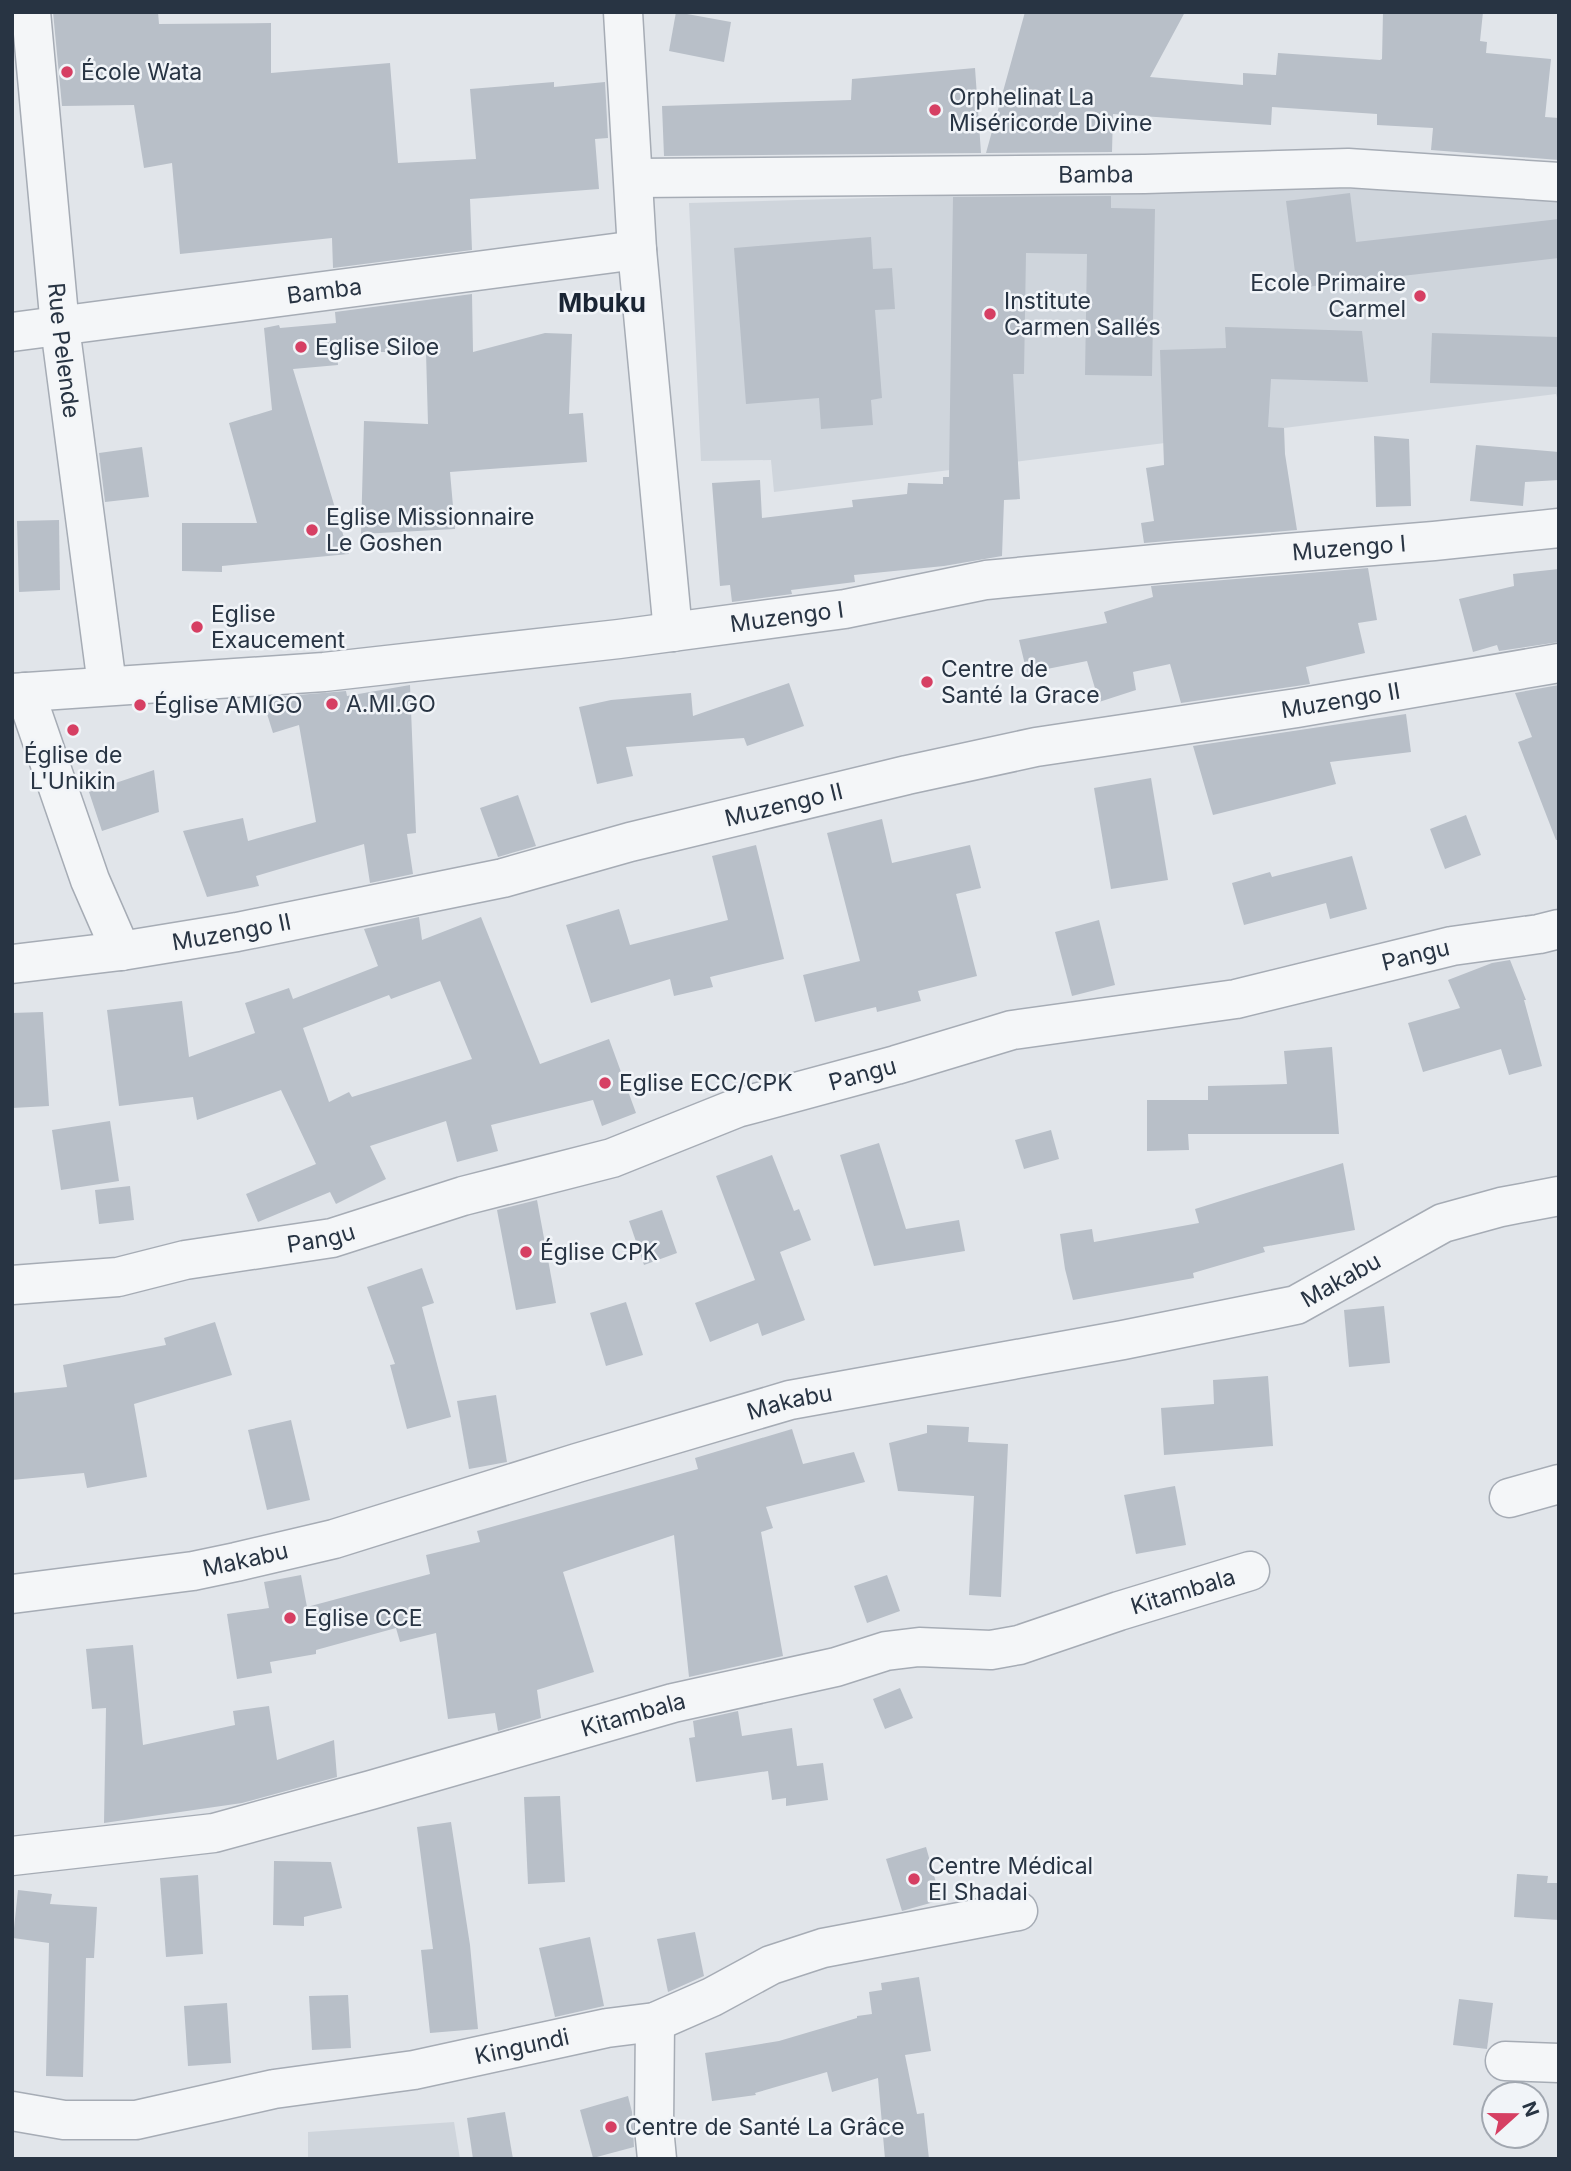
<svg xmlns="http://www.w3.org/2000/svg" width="1571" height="2171" viewBox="0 0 1571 2171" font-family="Inter,sans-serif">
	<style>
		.built { fill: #cfd5dc }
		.building { fill: #b8bfc8; fill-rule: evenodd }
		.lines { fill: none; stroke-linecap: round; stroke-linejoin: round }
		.minor-casing { stroke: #a6acb5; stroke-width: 41 }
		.minor { stroke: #f4f6f8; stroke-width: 38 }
		.poi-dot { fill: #d63f63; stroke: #f1f4f8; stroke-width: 2.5 }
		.labels { text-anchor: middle; stroke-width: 5; stroke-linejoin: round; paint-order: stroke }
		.poi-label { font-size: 23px; fill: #283443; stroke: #f1f4f8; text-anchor: start }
		.street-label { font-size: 23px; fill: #283443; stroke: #f1f4f8 }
		.quarter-label { font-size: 26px; font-weight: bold; fill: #1a2534; stroke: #f1f4f8 }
	</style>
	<rect width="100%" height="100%" fill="#e1e5ea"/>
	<!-- built -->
	<g class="built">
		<polygon points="1265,187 1486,192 1559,198 1559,404 1556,394 774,492 771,460 701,461 689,203"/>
		<polygon points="454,2122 460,2159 308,2159 308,2132"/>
	</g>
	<!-- building -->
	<g class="building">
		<polygon points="53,12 158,12 159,24 271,23 271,73 390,63 398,163 476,159 470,89 554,82 554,87 605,82 608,138 595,139 599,189 470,199 472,250 333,268 332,238 180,254 172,163 144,168 134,105 62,106"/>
		<polygon points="676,12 731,22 724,62 669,51"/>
		<polygon points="1025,12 1185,12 1150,77 1243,85 1243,73 1276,75 1278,53 1380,60 1382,59 1383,12 1483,12 1480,41 1487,42 1486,53 1551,59 1545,117 1559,118 1559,160 1431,150 1433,128 1377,125 1377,114 1272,107 1271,125 1113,114 1112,152 986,153"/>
		<polygon points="975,68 981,153 664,156 662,106 851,100 852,79"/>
		<polygon points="1350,193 1356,242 1559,219 1559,258 1297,288 1286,201"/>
		<polygon points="1111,196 1111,208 1155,209 1152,376 1085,375 1087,254 1026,253 1024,374 1013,374 1020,499 1004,500 1002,556 944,566 854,575 855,582 791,590 792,594 732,602 730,585 720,586 712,483 760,480 762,518 853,507 852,500 907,494 908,483 943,484 943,477 949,477 953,197"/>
		<polygon points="871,237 873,269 892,268 895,309 875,310 882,398 871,400 873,425 821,429 819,398 746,404 734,248"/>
		<polygon points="472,294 473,352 545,333 572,334 569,414 583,413 587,462 450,472 455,529 361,534 364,421 428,424 426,352 337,352 338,365 293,369 349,554 222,566 222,572 182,571 182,523 257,523 229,423 272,410 264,328 279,325 280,328 336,323 335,312"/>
		<polygon points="1225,327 1362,331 1368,382 1271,379 1268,427 1284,428 1285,454 1297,530 1144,543 1141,523 1154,521 1146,468 1164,465 1160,350 1226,348"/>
		<polygon points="1432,333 1559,337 1559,387 1430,383"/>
		<polygon points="1374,436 1409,439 1411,506 1376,507"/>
		<polygon points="1476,445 1559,452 1559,480 1525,482 1523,506 1470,501"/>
		<polygon points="142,447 149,497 105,502 99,453"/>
		<polygon points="59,520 60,590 19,592 17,521"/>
		<polygon points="1368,568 1377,620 1358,623 1365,653 1306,667 1310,684 1181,703 1170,664 1133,672 1136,690 1099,702 1087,661 1027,673 1019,640 1107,623 1104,612 1153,597 1151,586"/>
		<polygon points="1559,569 1559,642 1499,651 1497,645 1473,652 1459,599 1514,586 1513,574"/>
		<polygon points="789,683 804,726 747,746 744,738 626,747 633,776 597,784 579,707 611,700 691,693 693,716"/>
		<polygon points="410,685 416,833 407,834 413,874 370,883 364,844 256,876 259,886 207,897 183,831 243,818 248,841 316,822 299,725 273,733 263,701 274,697 346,691 347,696"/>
		<polygon points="1559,685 1559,840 1556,840 1518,742 1532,737 1515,693"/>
		<polygon points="1406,714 1411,752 1330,762 1336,784 1213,815 1193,746"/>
		<polygon points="154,770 159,812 102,831 89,792"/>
		<polygon points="1151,778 1168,880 1111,889 1094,788"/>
		<polygon points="518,795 536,846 498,857 480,808"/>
		<polygon points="1466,815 1481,855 1445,869 1430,829"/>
		<polygon points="882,819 892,863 970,845 981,888 956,894 977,976 918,991 921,1001 877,1012 876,1007 815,1022 803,975 860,961 827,833"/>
		<polygon points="756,845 784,959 710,977 713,987 674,996 670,979 591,1003 566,925 619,909 630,945 728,920 712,856"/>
		<polygon points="1352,856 1367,909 1330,919 1326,903 1244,925 1232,883 1270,872 1272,877"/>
		<path d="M419 917 422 940 481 917 540 1064 609 1039 636 1113 602 1126 593 1100 491 1125 498 1151 457 1162 446 1121 370 1146 386 1179 336 1204 330 1192 258 1222 246 1194 316 1164 281 1090 197 1120 193 1097 119 1106 107 1010 182 1001 189 1057 255 1033 245 1003 289 988 293 999 378 966 364 929ZM440 981 472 1059 352 1097 349 1092 329 1102 303 1028 389 995 391 999Z"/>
		<polygon points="1099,920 1115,985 1072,996 1055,932"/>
		<polygon points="1510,960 1526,1000 1524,1000 1542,1066 1509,1075 1501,1049 1423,1072 1408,1023 1460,1008 1448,980 1492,963"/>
		<polygon points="43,1012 49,1106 12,1108 12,1013"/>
		<polygon points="1332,1047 1339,1134 1188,1134 1189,1150 1147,1151 1147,1100 1208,1100 1208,1086 1287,1084 1284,1051"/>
		<polygon points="110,1121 119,1181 61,1190 52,1130"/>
		<polygon points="1051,1130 1059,1159 1024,1169 1015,1140"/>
		<polygon points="879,1143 906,1229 959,1220 965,1251 874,1266 840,1155"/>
		<polygon points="772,1155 794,1211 799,1209 811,1240 780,1252 805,1320 762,1336 758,1323 710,1342 695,1303 755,1280 716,1176"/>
		<polygon points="1343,1163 1355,1230 1263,1247 1265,1252 1193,1273 1194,1278 1073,1300 1065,1269 1060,1234 1092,1229 1094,1242 1199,1223 1195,1209"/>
		<polygon points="130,1186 134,1220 99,1224 95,1190"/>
		<polygon points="537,1200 556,1303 516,1310 497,1210"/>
		<polygon points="662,1210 677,1253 644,1265 629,1221"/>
		<polygon points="422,1268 434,1303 422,1307 451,1417 407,1429 390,1365 395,1364 367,1287"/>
		<polygon points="626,1302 643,1355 606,1366 590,1313"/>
		<polygon points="1384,1306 1390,1363 1349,1367 1344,1310"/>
		<polygon points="215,1322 232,1375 134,1404 147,1477 87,1488 84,1473 12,1480 12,1393 67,1387 63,1365 166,1345 164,1338"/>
		<polygon points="1268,1376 1273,1446 1164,1455 1161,1408 1214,1404 1213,1380"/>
		<polygon points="496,1395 507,1462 469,1469 457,1401"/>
		<polygon points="291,1420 310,1500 267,1510 248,1430"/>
		<polygon points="927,1425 969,1427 968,1442 1008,1444 1001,1597 969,1595 974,1496 898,1491 889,1443 927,1433"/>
		<polygon points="792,1429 803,1464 854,1452 865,1482 766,1507 773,1528 761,1532 783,1656 689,1677 674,1535 563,1572 594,1672 537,1690 541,1718 498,1731 495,1713 448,1719 436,1633 400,1642 396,1628 316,1650 316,1654 270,1662 272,1673 237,1679 227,1614 269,1608 264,1582 301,1575 307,1607 430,1574 426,1555 480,1542 477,1531 698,1469 695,1458"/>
		<polygon points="1175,1486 1186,1545 1136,1554 1124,1495"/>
		<polygon points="887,1575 900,1611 867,1623 854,1586"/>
		<polygon points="133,1645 143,1745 235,1725 233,1711 269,1706 277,1760 334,1740 337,1777 242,1803 104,1823 106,1708 92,1709 86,1649"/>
		<polygon points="900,1688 913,1718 885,1729 873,1699"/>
		<polygon points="738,1711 742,1736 792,1728 797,1766 823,1763 828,1800 786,1806 786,1798 772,1800 768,1771 696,1782 689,1738 695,1737 693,1721"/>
		<polygon points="560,1796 565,1882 528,1884 524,1797"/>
		<polygon points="451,1822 470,1945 478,2029 430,2033 421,1950 433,1949 417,1827"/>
		<polygon points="926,1847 941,1900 902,1911 886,1859"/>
		<polygon points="274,1861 331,1862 342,1908 304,1917 304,1926 273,1925"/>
		<polygon points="1517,1874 1548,1876 1547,1883 1559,1883 1559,1920 1514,1917"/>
		<polygon points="198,1875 203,1954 166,1957 160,1878"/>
		<polygon points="18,1890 52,1894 50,1904 97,1907 94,1958 86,1958 83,2077 46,2076 49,1943 13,1938"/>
		<polygon points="695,1932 704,1976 668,1992 657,1939"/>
		<polygon points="590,1937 604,2006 555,2017 539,1948"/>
		<polygon points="919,1977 931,2051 905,2055 917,2114 924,2113 929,2159 885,2159 878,2078 832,2092 827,2072 755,2093 756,2095 712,2101 705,2053 779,2041 857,2018 857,2016 872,2014 869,1992 882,1990 881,1983"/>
		<polygon points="348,1995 351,2048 312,2050 309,1996"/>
		<polygon points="1459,1999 1493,2003 1487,2049 1453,2045"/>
		<polygon points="227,2003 231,2063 188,2066 184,2006"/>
		<polygon points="628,2096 632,2112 634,2147 593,2158 580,2110"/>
		<polygon points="505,2112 513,2159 473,2159 467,2118"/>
	</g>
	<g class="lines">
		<!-- minor casing -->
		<g class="minor-casing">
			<g id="minor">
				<path id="s1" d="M31 12 60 327 107 685"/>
				<polyline points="623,12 637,250 673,632"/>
				<path id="s2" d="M634 178 1145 174 1348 168 1559 182"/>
				<path id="s3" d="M12 332 637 250"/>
				<polyline points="25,692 90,880 121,951"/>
				<path id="s4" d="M12 693 324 672 619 639 845 609 986 580 1177 562 1434 541 1559 528"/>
				<path id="s5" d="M12 964 121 951 237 932 503 878 630 842 907 775 1036 747 1297 708 1559 663"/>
				<path id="s6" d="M12 1285 118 1277 185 1260 332 1238 463 1196 612 1158 737 1108 896 1065 1012 1030 1236 999 1452 946 1539 934 1559 929"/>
				<polyline points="1509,1498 1559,1484"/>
				<path id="s7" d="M12 1594 193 1571 236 1562 334 1539 577 1463 790 1400 1123 1340 1296 1305 1443 1223 1501 1207 1559 1196"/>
				<path id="s8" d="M12 1856 214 1833 371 1790 673 1703 836 1667 886 1651 919 1647 991 1650 1019 1645 1119 1611 1250 1571"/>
				<polyline points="655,2022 654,2128 657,2159"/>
				<polyline points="1505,2061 1559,2063"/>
				<path id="s9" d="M12 2111 64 2120H136L274 2089 414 2070 607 2028 655 2022 712 1997 771 1965 823 1948 1018 1911"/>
			</g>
		</g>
		<!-- minor -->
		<use href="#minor" class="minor"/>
	</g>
	<!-- markers -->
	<g class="poi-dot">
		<circle cx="67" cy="72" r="7"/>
		<circle cx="935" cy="110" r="7"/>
		<circle cx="1420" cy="296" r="7"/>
		<circle cx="990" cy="314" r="7"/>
		<circle cx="301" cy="347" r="7"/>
		<circle cx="312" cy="530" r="7"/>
		<circle cx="197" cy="627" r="7"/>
		<circle cx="927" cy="682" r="7"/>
		<circle cx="332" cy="704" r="7"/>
		<circle cx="140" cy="705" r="7"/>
		<circle cx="73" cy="730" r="7"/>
		<circle cx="605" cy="1083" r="7"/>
		<circle cx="526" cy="1252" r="7"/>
		<circle cx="290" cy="1618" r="7"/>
		<circle cx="914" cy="1879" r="7"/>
		<circle cx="611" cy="2127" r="7"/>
	</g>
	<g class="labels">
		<!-- poi labels -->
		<g class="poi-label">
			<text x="81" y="80">École Wata</text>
			<text x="949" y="105">Orphelinat La<tspan x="949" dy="26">Miséricorde Divine</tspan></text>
			<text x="1406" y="291" text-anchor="end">Ecole Primaire<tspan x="1406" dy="26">Carmel</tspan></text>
			<text x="1004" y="309">Institute<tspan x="1004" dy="26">Carmen Sallés</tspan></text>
			<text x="315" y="355">Eglise Siloe</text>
			<text x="326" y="525">Eglise Missionnaire<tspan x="326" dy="26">Le Goshen</tspan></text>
			<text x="211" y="622">Eglise<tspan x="211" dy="26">Exaucement</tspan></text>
			<text x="941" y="677">Centre de<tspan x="941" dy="26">Santé la Grace</tspan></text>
			<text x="346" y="712">A.MI.GO</text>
			<text x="154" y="713">Église AMIGO</text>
			<text x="73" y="763" text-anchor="middle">Église de<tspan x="73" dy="26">L'Unikin</tspan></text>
			<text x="619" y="1091">Eglise ECC/CPK</text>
			<text x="540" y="1260">Église CPK</text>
			<text x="304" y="1626">Eglise CCE</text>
			<text x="928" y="1874">Centre Médical<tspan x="928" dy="26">El Shadai</tspan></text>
			<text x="625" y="2135">Centre de Santé La Grâce</text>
		</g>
		<!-- street labels -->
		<g class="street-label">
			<text dy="8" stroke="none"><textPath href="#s2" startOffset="462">Bamba</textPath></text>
			<text dy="8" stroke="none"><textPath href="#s3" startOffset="315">Bamba</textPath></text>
			<text dy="8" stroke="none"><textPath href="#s1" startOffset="340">Rue Pelende</textPath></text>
			<text dy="8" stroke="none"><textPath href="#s4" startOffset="1346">Muzengo I</textPath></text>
			<text dy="8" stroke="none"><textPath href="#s4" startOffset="779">Muzengo I</textPath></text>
			<text dy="8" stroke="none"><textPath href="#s5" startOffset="1356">Muzengo II</textPath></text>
			<text dy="8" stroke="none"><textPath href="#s5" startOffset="789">Muzengo II</textPath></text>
			<text dy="8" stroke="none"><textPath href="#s5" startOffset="222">Muzengo II</textPath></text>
			<text dy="8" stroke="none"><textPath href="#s6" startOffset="1447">Pangu</textPath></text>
			<text dy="8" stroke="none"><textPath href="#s6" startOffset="880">Pangu</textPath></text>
			<text dy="8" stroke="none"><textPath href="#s6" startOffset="313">Pangu</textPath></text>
			<text dy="8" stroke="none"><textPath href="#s7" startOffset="1370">Makabu</textPath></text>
			<text dy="8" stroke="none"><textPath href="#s7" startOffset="803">Makabu</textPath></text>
			<text dy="8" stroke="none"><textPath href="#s7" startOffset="236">Makabu</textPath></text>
			<text dy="8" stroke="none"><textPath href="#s8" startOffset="1206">Kitambala</textPath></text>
			<text dy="8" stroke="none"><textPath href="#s8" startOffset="639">Kitambala</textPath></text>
			<text dy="8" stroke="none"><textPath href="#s9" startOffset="518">Kingundi</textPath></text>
		</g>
		<!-- quarter labels -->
		<g class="quarter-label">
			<text x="602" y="312">Mbuku</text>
		</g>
	</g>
	<!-- border -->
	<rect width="1571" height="2171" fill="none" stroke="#283443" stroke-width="28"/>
	<!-- north arrow -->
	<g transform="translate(1515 2115) rotate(69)"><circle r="33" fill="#f1f4f8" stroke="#a1a7b0" stroke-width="2"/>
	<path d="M0-5L12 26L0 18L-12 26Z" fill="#d63f63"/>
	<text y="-10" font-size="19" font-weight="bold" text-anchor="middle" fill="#283443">N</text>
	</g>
</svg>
